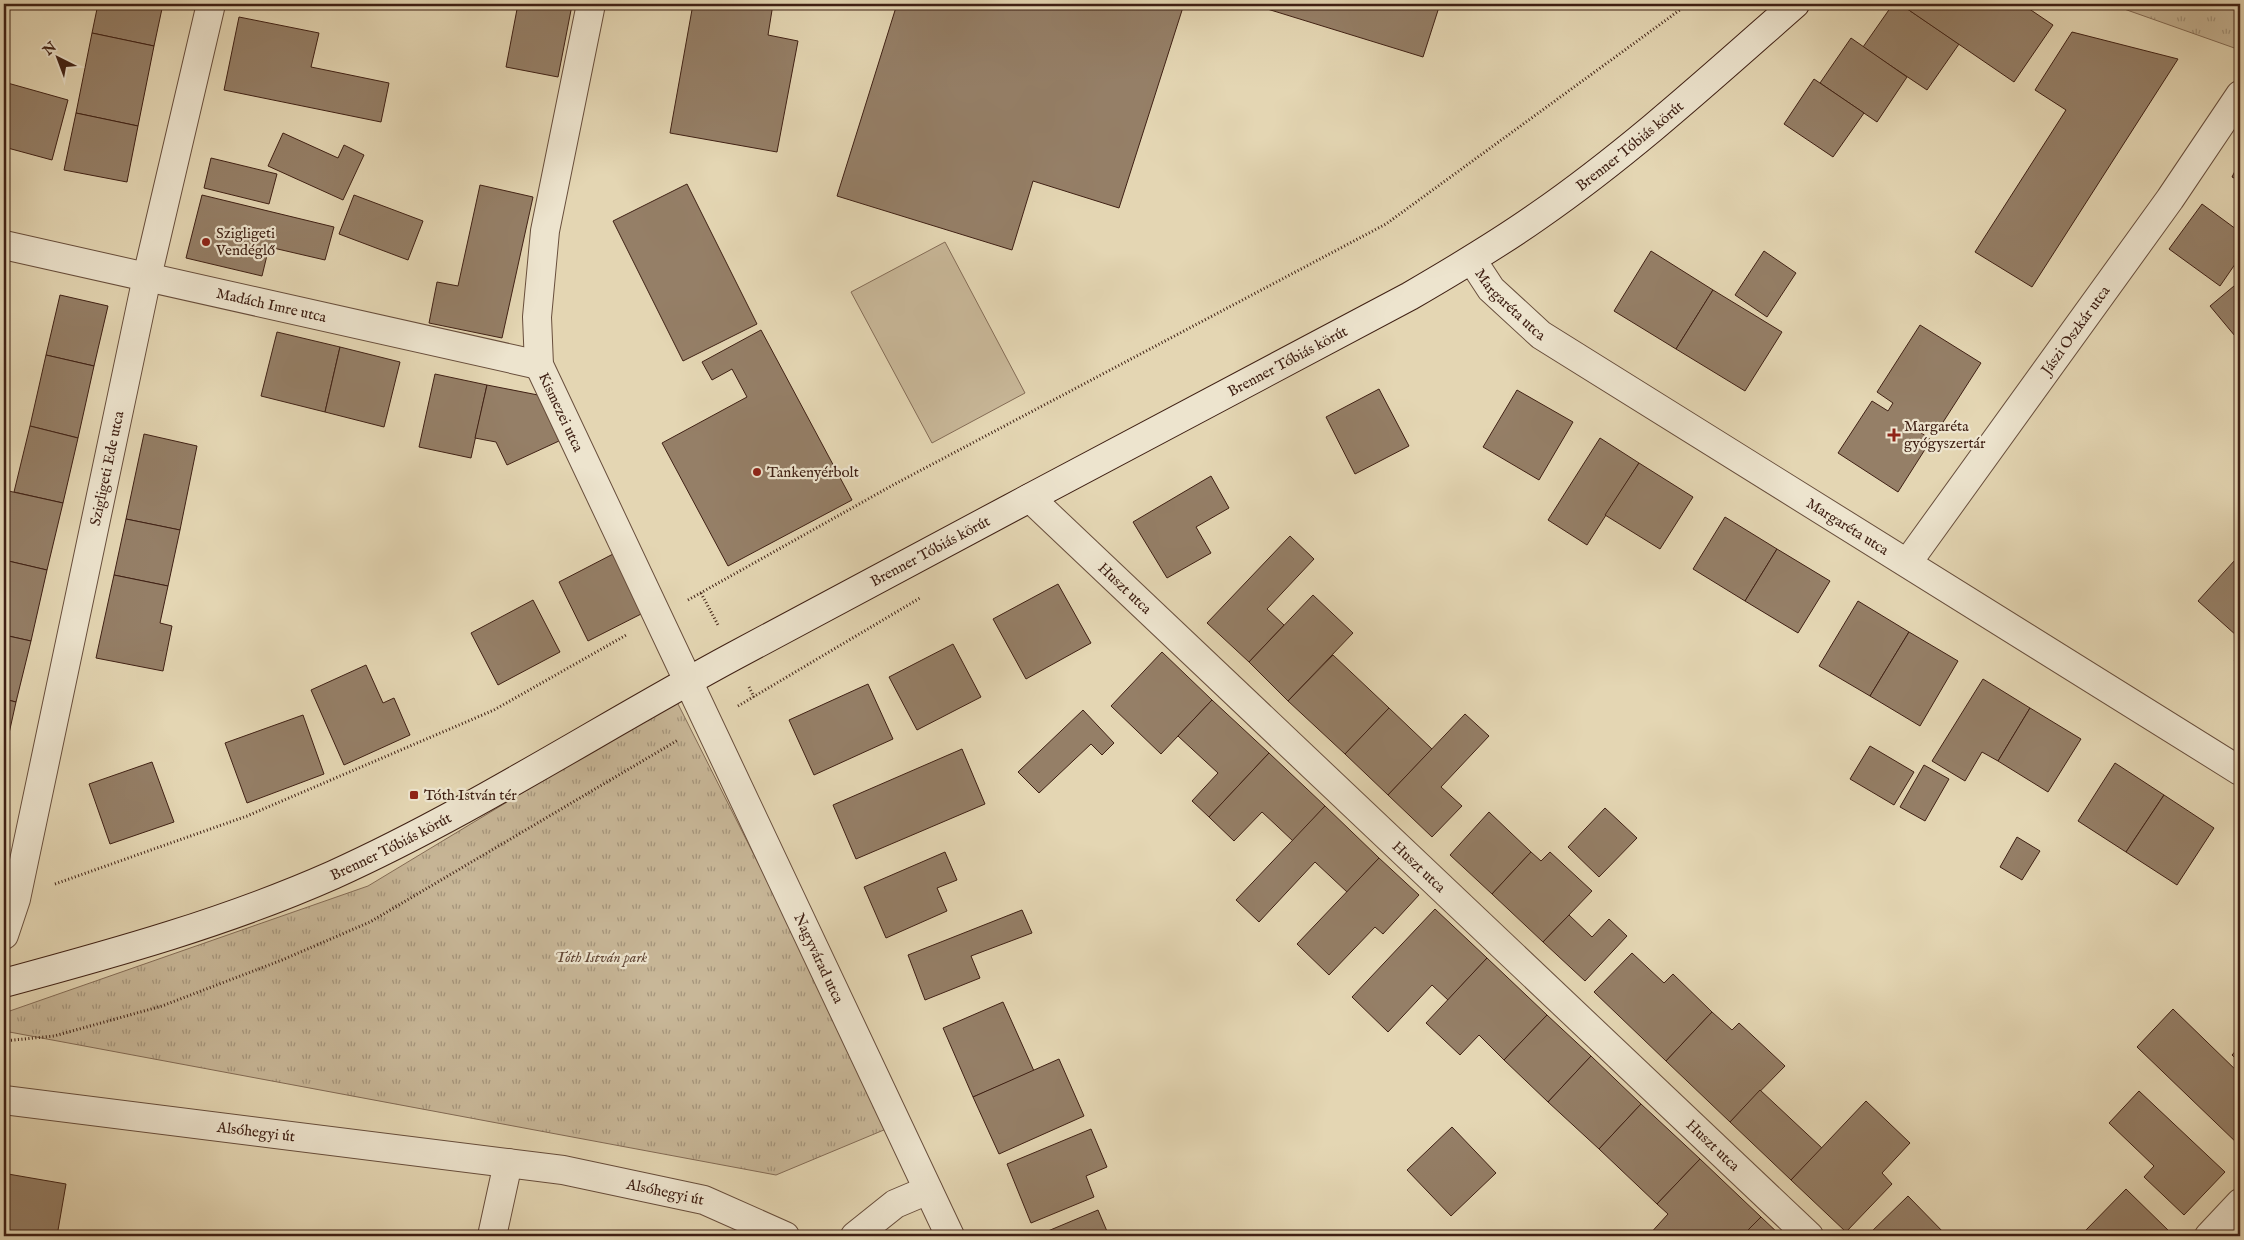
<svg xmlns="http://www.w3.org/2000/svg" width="2244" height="1240" viewBox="0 0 2244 1240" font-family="'IM FELL English',serif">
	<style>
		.grass { fill: url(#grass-tufts); stroke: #846c56 }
		.pitch { fill: #c8b798; stroke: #846c56 }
		.building { fill: #957f67; stroke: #3f2014 }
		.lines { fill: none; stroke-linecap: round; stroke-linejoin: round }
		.street-casing { stroke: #684e3c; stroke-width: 30 }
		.secondary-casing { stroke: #3f2014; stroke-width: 30 }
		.path { stroke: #3f2014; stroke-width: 3; stroke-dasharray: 1 2.5; stroke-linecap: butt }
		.street { stroke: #ede4ce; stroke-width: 28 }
		.secondary { stroke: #ede4ce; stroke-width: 28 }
		.poi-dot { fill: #8f2418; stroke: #ede4ce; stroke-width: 2 }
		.labels { text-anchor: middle; stroke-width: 4.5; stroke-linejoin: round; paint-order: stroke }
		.street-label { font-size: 15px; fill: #3f2014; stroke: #ede4ce }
		.poi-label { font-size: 15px; fill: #3f2014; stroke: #ede4ce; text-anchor: start }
		.park-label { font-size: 15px; font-style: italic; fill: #614635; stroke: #ede4ce }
	</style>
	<defs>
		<pattern id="grass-tufts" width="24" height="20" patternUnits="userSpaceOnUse" patternTransform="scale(1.25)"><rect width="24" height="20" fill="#c8b798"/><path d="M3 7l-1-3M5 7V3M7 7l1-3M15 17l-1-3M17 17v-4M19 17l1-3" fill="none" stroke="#a4947b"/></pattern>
	</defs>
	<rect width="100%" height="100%" fill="#e4d6b3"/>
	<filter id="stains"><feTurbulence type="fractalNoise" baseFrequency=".004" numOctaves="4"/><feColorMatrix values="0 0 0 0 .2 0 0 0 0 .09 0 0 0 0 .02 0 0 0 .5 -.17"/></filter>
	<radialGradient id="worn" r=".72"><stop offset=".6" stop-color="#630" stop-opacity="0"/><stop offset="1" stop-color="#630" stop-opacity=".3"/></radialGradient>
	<!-- grass -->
	<g class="grass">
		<polygon points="2110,4 2240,4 2240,50"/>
		<polygon points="676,700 891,1127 776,1175 4,1031 4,1013 368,886"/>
	</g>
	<!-- pitch -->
	<polygon class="pitch" points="945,242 1025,393 932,443 851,292"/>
	<!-- building -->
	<g class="building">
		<polygon points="98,4 163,4 154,46 92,33"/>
		<polygon points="518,4 572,5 558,77 506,67"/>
		<polygon points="693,4 773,4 768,35 798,41 777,152 670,133"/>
		<polygon points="897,4 1184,4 1119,208 1033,181 1012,250 837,196"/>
		<polygon points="1251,4 1440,4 1423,57"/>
		<polygon points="1893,4 1900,4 1959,44 1927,90 1863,47"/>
		<polygon points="1900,4 2022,4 2053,25 2014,82"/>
		<polygon points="239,17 319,33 311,67 389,83 381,122 224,90"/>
		<polygon points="2072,32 2178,59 2032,287 1975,252 2066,110 2035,90"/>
		<polygon points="92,33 154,46 138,126 76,113"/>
		<polygon points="1851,38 1907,77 1877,122 1820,83"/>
		<polygon points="1814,79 1864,113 1833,157 1784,124"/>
		<polygon points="4,82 68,100 52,160 4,147"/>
		<polygon points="76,113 138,126 127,182 64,170"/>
		<polygon points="283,133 338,158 344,145 364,155 343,200 268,166"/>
		<polygon points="211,158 277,174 269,204 204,188"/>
		<polygon points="2240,161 2240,181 2232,177"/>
		<polygon points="687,184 757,324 683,361 613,221"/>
		<polygon points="480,185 533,197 502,338 429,323 437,282 458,286"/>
		<polygon points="202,195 334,227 325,260 269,247 262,276 186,258"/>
		<polygon points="354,195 423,221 408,260 339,234"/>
		<polygon points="2202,204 2240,232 2240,257 2220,286 2169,249"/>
		<polygon points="1651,251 1713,290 1676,349 1614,311"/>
		<polygon points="1764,251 1796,273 1767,317 1735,295"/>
		<polygon points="2234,286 2240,293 2240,342 2210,306"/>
		<polygon points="1713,290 1782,332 1745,391 1676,349"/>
		<polygon points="60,295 108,306 94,366 46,355"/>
		<polygon points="1920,325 1981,363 1938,430 1926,423 1920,432 1931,440 1898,492 1838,453 1872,401 1888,411 1893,403 1877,392"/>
		<polygon points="761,330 852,500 728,566 662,443 747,397 732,369 712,380 702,362"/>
		<polygon points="277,332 340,347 325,412 261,396"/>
		<polygon points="340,347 400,362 384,427 325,412"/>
		<polygon points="46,355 94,366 78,438 30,426"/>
		<polygon points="435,374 487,385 471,458 419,447"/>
		<polygon points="487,385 538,395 559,441 507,465 496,442 475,438"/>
		<polygon points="1379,389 1409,446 1355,474 1326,417"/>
		<polygon points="1517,390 1573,422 1539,480 1483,447"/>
		<polygon points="30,426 78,438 63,503 14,492"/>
		<polygon points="144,434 197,446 180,530 126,519"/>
		<polygon points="1600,438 1639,463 1587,545 1548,520"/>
		<polygon points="1639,463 1693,497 1660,549 1605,515"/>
		<polygon points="1211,476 1229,508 1196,527 1211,553 1167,578 1133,522"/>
		<polygon points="4,490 63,503 47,570 4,560"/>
		<polygon points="1725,517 1777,549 1745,601 1693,569"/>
		<polygon points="126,519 180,530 168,586 114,575"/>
		<polygon points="1290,536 1314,559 1267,609 1284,625 1249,662 1207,623"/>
		<polygon points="1777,549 1830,581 1798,633 1745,601"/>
		<polygon points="615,553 645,612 588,641 559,582"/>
		<polygon points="4,560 47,570 31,641 4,635"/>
		<polygon points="2235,560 2240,565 2240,632 2237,636 2198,601"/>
		<polygon points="114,575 168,586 160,623 172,626 163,671 96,658"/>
		<polygon points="1058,584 1091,643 1026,679 993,619"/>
		<polygon points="1313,595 1353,633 1288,701 1249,662"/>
		<polygon points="533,600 560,652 498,685 471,633"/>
		<polygon points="1858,601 1909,632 1870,696 1819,666"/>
		<polygon points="1909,632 1958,661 1920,726 1870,696"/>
		<polygon points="4,635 31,641 16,702 4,699"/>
		<polygon points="953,644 981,697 917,730 889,677"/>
		<polygon points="1162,652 1212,700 1161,754 1111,706"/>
		<polygon points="2240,654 2240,667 2234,661"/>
		<polygon points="1333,655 1389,708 1345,754 1288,701"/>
		<polygon points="366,665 383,703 394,698 410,735 344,765 311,690"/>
		<polygon points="1983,679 2030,708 1998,761 1982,752 1965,781 1932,761"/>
		<polygon points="868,684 893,739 814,775 789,720"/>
		<polygon points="4,699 16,702 6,747 4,747"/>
		<polygon points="1212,700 1269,753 1209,817 1192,801 1218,773 1178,736"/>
		<polygon points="1389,708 1432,749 1388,795 1345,754"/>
		<polygon points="2030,708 2081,739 2048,792 1998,761"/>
		<polygon points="1083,710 1114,743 1102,755 1091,744 1039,793 1018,772"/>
		<polygon points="1465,714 1489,736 1441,787 1462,806 1432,837 1388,795"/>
		<polygon points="303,715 324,774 247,803 225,743"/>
		<polygon points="1870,746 1914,772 1894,805 1850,779"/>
		<polygon points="962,749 985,804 856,859 833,805"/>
		<polygon points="1269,753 1325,806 1293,841 1262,812 1234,841 1209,817"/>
		<polygon points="152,762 174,822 110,844 89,784"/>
		<polygon points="2115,763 2164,795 2126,852 2078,821"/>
		<polygon points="1924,765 1949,779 1925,821 1900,807"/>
		<polygon points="2164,795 2214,828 2177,885 2126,852"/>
		<polygon points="1325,806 1379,858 1347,892 1315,862 1259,922 1236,900"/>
		<polygon points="1605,808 1637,838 1599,877 1568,847"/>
		<polygon points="1489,812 1531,852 1492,894 1450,855"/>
		<polygon points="2017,837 2040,851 2022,880 2000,867"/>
		<polygon points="945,852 957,880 937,888 947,911 886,938 864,887"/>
		<polygon points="1531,852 1541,861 1550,852 1592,891 1543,942 1492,894"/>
		<polygon points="1379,858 1419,895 1383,934 1375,927 1329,975 1297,944"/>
		<polygon points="1435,909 1487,958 1448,1000 1432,985 1388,1032 1352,997"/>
		<polygon points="1022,910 1032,933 971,956 980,978 925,1000 908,955"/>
		<polygon points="1569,915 1592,937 1609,919 1627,936 1585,981 1543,942"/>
		<polygon points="1632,953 1664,983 1673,974 1712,1012 1666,1061 1594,992"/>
		<polygon points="1487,958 1547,1015 1504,1060 1479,1035 1460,1055 1426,1023"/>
		<polygon points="1003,1002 1034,1071 973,1097 943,1028"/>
		<polygon points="2173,1009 2240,1074 2240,1146 2137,1047"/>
		<polygon points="1712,1012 1732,1030 1739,1023 1785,1066 1730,1122 1666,1061"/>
		<polygon points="1547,1015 1591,1056 1548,1102 1504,1060"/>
		<polygon points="2240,1046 2240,1063 2232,1055"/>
		<polygon points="1591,1056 1641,1104 1599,1149 1548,1102"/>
		<polygon points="1059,1059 1084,1116 999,1154 973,1097"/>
		<polygon points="1760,1090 1822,1148 1791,1180 1730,1122"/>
		<polygon points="2139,1091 2225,1172 2184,1215 2144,1177 2154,1166 2109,1123"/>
		<polygon points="1866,1101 1910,1143 1882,1173 1892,1184 1846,1232 1791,1180"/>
		<polygon points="1641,1104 1700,1159 1657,1204 1599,1149"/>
		<polygon points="1452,1127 1496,1173 1451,1216 1407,1170"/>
		<polygon points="1091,1129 1107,1167 1086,1176 1094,1197 1031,1223 1007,1164"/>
		<polygon points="1700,1159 1761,1217 1742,1236 1648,1236 1668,1214 1657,1204"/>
		<polygon points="8,1174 66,1184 57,1236 4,1236 4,1195"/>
		<polygon points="2126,1189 2170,1232 2166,1236 2092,1236 2086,1230"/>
		<polygon points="1908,1196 1947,1236 1867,1236"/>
		<polygon points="1098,1210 1109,1236 1036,1236"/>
		<polygon points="1761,1217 1781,1236 1742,1236"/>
	</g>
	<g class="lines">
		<!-- street casing -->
		<g class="street-casing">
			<g id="street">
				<path id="s1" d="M591 4 545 231 537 317 539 365 950 1236"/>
				<path id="s2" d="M4 245 539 365"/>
				<path id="s3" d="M1472 260 1491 289 1541 335 2240 771"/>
				<path id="s4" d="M1030 498 1809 1236"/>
				<path id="s5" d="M1908 562 2170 199 2240 95"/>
				<path id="s6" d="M4 935 16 899 147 277 211 4"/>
				<path id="s7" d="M4 1100 563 1170 704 1200 785 1236"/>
				<polyline points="492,1236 508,1163"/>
				<polyline points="855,1236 895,1204 928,1190"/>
				<polyline points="2209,1236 2240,1203"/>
			</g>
		</g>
		<!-- secondary casing -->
		<g class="secondary-casing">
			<g id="secondary">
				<path id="s8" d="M4 983C115 953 227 922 333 875 472 812 600 728 734 656 959 535 1184 416 1410 296 1453 271 1497 245 1538 216 1629 153 1712 77 1795 4"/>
			</g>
		</g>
		<!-- path -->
		<g class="path">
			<polyline points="2235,4 2240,5"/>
			<polyline points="701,593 718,625"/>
			<polyline points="688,600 893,485 1386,224 1688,4"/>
			<polyline points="749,687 754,697"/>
			<polyline points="738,706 920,598"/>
			<polyline points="55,884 247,816 494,710 628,634"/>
			<polyline points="4,1041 54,1036 162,1006 282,960 370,922 678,740"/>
		</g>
		<!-- street -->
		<use href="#street" class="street"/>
		<!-- secondary -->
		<use href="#secondary" class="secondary"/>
	</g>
	<!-- markers -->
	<g class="poi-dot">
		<circle cx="206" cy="242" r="5"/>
		<path d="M1891.5 427.5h5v5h5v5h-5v5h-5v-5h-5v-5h5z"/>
		<circle cx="757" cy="472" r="5"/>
		<rect x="409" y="790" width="10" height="10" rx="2.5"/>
	</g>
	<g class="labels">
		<!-- street labels -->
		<g class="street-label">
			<text dy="5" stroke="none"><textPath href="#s8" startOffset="1836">Brenner Tóbiás körút</textPath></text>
			<text dy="5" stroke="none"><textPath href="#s3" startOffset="59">Margaréta utca</textPath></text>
			<text dy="5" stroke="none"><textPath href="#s2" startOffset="274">Madách Imre utca</textPath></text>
			<text dy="5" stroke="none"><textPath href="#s5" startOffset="286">Jászi Oszkár utca</textPath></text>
			<text dy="5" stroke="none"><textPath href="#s8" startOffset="1431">Brenner Tóbiás körút</textPath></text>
			<text dy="5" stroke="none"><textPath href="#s1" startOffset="418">Kismezei utca</textPath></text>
			<text dy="5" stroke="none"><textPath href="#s6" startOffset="478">Szigligeti Ede utca</textPath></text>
			<text dy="5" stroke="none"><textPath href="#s3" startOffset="464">Margaréta utca</textPath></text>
			<text dy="5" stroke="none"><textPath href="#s8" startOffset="1026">Brenner Tóbiás körút</textPath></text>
			<text dy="5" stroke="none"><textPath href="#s4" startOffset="131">Huszt utca</textPath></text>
			<text dy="5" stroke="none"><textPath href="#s8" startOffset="411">Brenner Tóbiás körút</textPath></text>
			<text dy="5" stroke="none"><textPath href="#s4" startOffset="536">Huszt utca</textPath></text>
			<text dy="5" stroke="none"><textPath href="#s1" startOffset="1022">Nagyvárad utca</textPath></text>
			<text dy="5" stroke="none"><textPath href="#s7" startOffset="254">Alsóhegyi út</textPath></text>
			<text dy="5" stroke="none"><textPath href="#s4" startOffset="941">Huszt utca</textPath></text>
			<text dy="5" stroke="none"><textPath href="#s7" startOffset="668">Alsóhegyi út</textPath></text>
		</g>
		<!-- poi labels -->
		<g class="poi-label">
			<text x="216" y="238">Szigligeti<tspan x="216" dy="17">Vendéglő</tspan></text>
			<text x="1904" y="431">Margaréta<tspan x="1904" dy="17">gyógyszertár</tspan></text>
			<text x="767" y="477">Tankenyérbolt</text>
			<text x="424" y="800">Tóth István tér</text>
		</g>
		<!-- park labels -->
		<g class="park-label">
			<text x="601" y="962">Tóth István park</text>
		</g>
	</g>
	<!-- margin -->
	<rect width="2244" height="1240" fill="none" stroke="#e4d6b3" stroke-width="20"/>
	<rect x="5" y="5" width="2234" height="1230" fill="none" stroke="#3f2014" stroke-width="2.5"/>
	<rect x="10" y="10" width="2224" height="1220" fill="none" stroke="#3f2014"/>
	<!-- north arrow -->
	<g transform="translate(58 58) rotate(318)" stroke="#ede4ce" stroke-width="4" paint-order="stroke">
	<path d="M0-4L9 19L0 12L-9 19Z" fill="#3f2014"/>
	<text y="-8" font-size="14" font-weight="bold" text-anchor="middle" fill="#3f2014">N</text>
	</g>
	<rect width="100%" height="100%" filter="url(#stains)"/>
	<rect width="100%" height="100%" fill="url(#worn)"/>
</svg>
